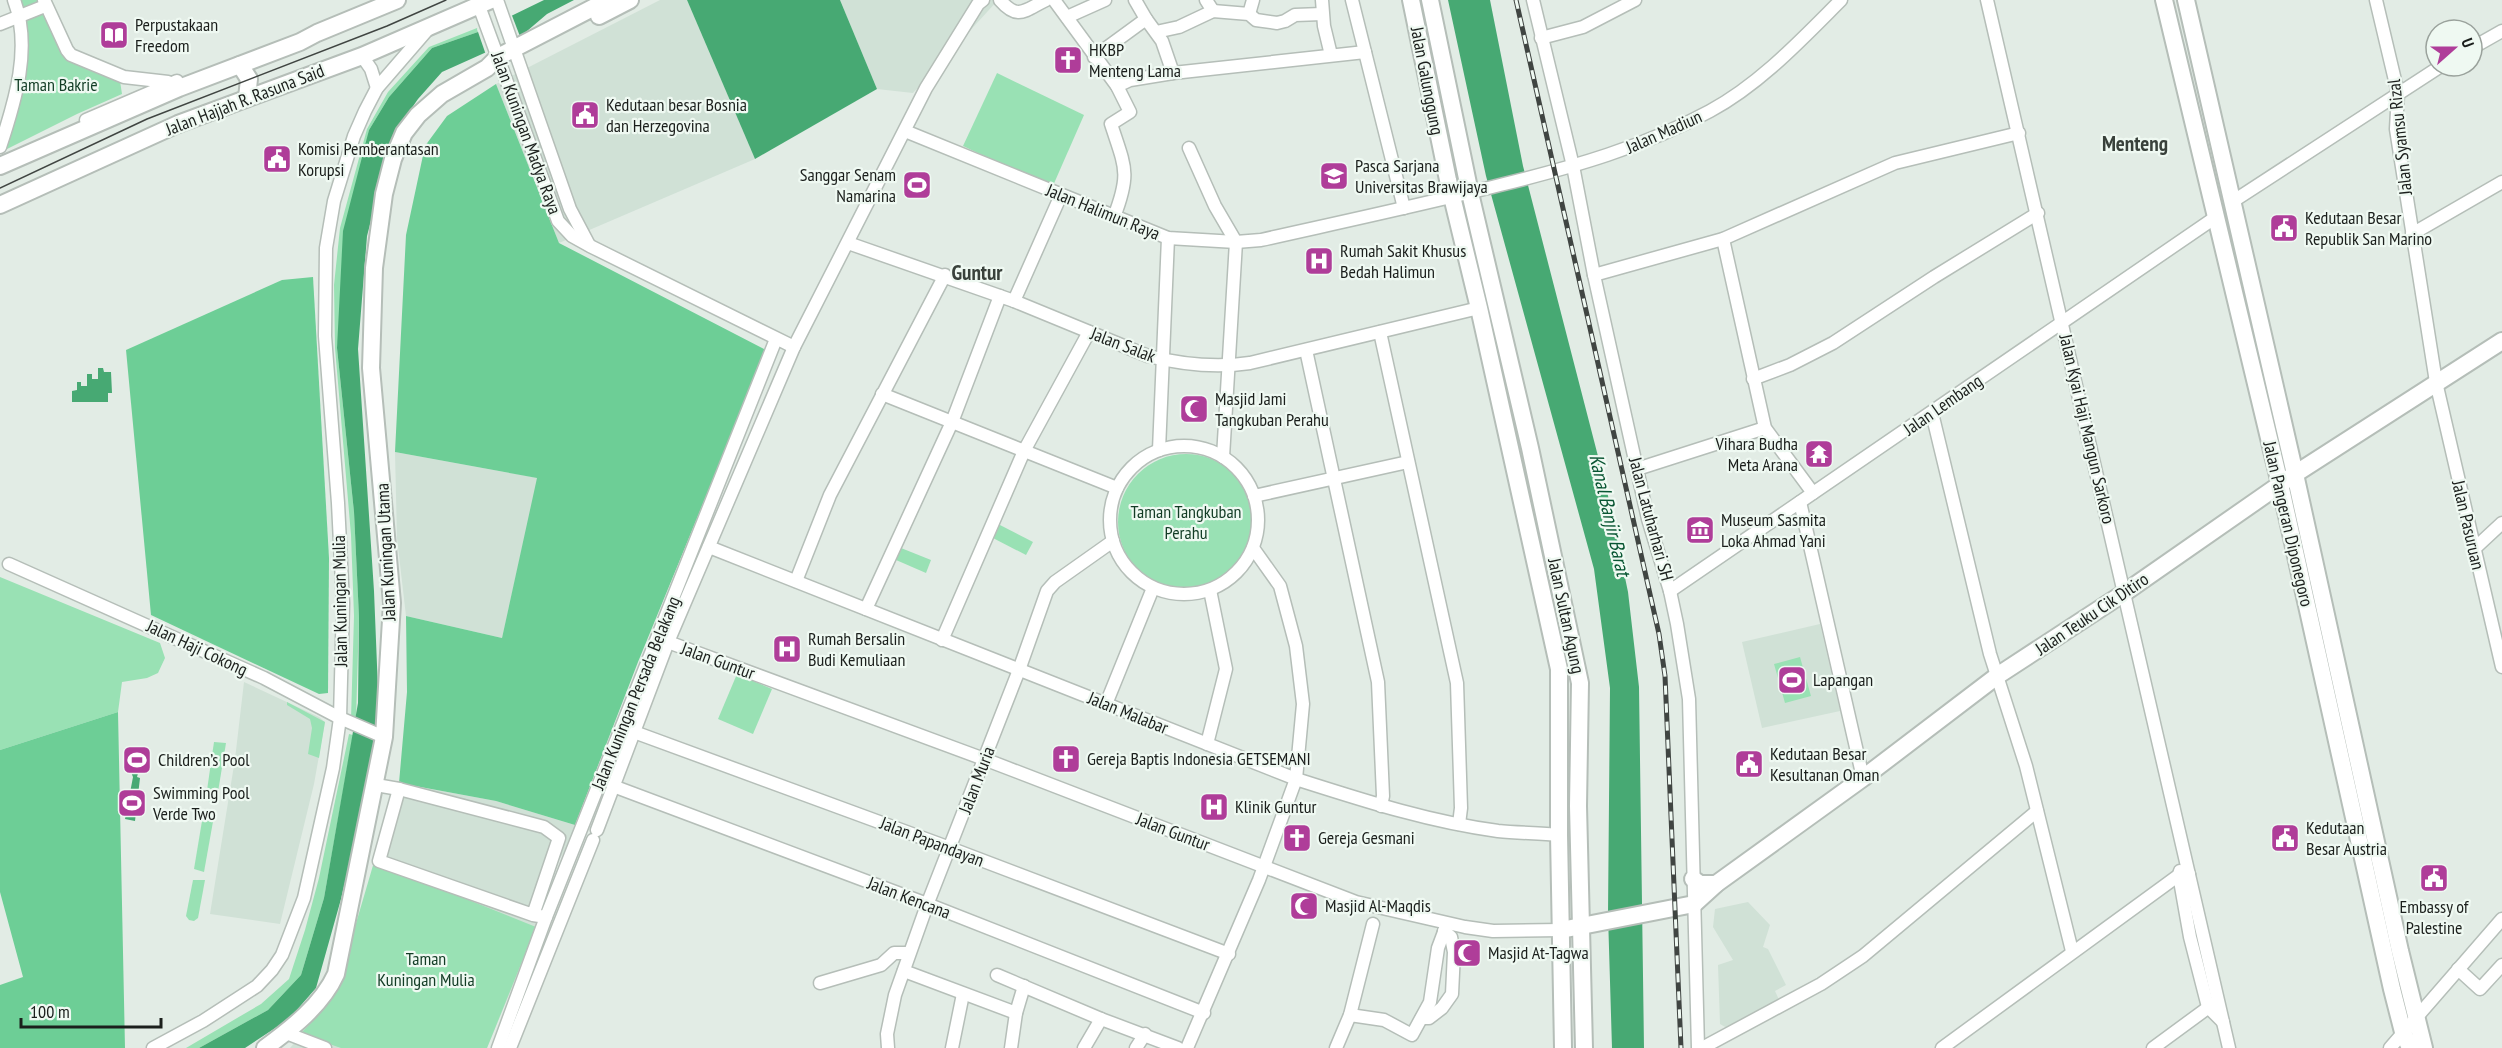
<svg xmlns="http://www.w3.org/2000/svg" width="2502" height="1048" viewBox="0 0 2502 1048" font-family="'PT Sans Narrow',sans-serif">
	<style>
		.built { fill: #d0e1d6 }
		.green { fill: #99e1b4 }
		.forest { fill: #6dce96 }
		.water { fill: #47a973 }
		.pier { fill: #e2ece5 }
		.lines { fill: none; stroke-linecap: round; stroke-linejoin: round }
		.minor-casing { stroke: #b5beb8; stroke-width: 15 }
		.major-casing { stroke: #b5beb8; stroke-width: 20 }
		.minor { stroke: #fff; stroke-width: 12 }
		.major { stroke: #fff; stroke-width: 16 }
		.tram { stroke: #404542; stroke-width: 1.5 }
		.rail-casing { stroke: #404542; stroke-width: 5 }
		.rail { stroke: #eff9f2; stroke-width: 3; stroke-dasharray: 9; stroke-linecap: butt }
		.labels { text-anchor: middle; stroke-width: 4.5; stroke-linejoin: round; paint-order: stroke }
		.poi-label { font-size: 18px; fill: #1b1f1c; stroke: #eff9f2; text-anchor: start }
		.street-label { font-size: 18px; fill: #1b1f1c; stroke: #eff9f2 }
		.park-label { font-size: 18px; fill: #123c25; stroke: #eff9f2 }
		.water-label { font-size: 20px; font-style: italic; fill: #085532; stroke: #eff9f2 }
		.quarter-label { font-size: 21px; font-weight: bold; fill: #39413b; stroke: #eff9f2 }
	</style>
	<rect width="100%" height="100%" fill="#e2ece5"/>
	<!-- built -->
	<g class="built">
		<polygon points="660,0 687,0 755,159 559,243 496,84"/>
		<polygon points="840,0 998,0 913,93 877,89"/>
		<polygon points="395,452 538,478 502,638 406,616 397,538"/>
		<polygon points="1820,624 1840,711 1762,728 1742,642"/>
		<polygon points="244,682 319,717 325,722 314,784 280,924 210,914 235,759"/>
		<polygon points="399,783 496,801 575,825 570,845 557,862 542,916 487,1048 290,1048 326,1007 342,971"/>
		<polygon points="1748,902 1770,925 1763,947 1768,949 1786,985 1775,991 1780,1002 1727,1028 1720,1024 1718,965 1733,960 1713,927 1715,909"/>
	</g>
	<!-- green -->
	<g class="green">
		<polygon points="18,0 39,0 65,51 120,81 122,94 77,114 5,150 22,97"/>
		<polygon points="477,28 478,32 432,48 389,97 369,130 337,348 354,512 359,617 356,720 351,719 354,616 351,535 335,348 334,285 340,228 367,129 388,92 429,47"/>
		<polygon points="997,73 1084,115 1052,188 963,146"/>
		<circle cx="1186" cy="522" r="68"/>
		<polygon points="998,524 1033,542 1026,555 991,537"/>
		<polygon points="901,548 931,560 926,573 896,560"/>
		<polygon points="0,577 160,643 165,658 158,673 147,678 122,682 118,712 0,750"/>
		<polygon points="1800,657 1811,696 1785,703 1774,664"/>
		<polygon points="737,674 772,689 753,734 718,719"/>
		<polygon points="287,702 325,722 319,758 308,754 312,728 310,719 287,705"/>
		<polygon points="349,734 353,735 324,898 301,975 268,1010 199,1048 186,1048 261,1004 289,979 305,930 319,878"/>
		<polygon points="214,742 226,743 217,798 213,802 208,801 206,797"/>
		<polygon points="207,811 211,811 214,816 204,872 194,869 203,815"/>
		<polygon points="374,862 536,927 487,1048 341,1048 300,1034 326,1007 342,971"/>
		<polygon points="193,880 205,880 198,918 194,921 189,920 186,916"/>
	</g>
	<!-- forest -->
	<g class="forest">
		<polygon points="496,84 559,243 766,350 638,662 575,825 496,801 399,783 407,692 406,616 502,638 537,478 395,452 406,235 425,146 447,116"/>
		<polygon points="313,277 329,558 328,693 319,694 151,615 126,350 282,280"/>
		<polygon points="118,712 125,1048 0,1048 0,985 23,977 0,892 0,750"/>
	</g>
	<!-- water -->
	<g class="water">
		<polygon points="544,0 574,0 547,14 520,37 442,72 418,99 393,135 367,236 358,349 374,591 379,715 361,815 341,899 316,988 289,1019 245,1048 199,1048 268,1010 301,975 324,898 358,703 359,617 354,512 337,348 343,231 369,130 389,97 432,48 478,32"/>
		<polygon points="687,0 840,0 877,89 755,159"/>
		<polygon points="1448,0 1490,0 1523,166 1607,491 1628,592 1639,687 1644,1048 1612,1048 1608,915 1610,688 1594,569 1486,176"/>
		<polygon points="98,368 103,368 104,372 111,372 112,393 108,393 108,402 72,402 72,391 77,390 77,382 81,382 81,386 87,386 87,374 92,374 92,379 98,379"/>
		<polygon points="145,747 137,777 140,778 135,821 125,819 133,777 131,772 126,773 126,766 132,764 133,756 141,753"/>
	</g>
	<!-- pier -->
	<polygon class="pier" points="511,13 521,39 486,55 477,29"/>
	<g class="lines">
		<!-- minor casing -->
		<g class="minor-casing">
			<g id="minor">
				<polyline points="44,0 67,50 71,55 124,77 168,82"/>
				<polyline points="497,0 570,209 589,245"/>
				<path d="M1000 0C1018 21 1025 10 1046 0"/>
				<path d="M1054 0 1117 86 1130 112 1111 124C1125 167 1131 173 1114 217"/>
				<polyline points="1135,0 1146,19"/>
				<polyline points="1206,0 1213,11"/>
				<polyline points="1322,0 1324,26 1331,55"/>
				<polyline points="1352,0 1404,208"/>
				<polyline points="1533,0 1573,166 1594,275 1648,519 1670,591 1677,624 1689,699 1698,1048"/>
				<polyline points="1987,0 2229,1048"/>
				<polyline points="2376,0 2398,93 2396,129 2436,382 2502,667"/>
				<polyline points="479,6 558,221 572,236 590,246 794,347"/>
				<polyline points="1249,14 1253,0"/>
				<polyline points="1067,17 1105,0"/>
				<polyline points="0,24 45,6"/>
				<polyline points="1156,32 1179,27 1213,11 1249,14 1256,20 1277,23 1285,21 1295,15 1322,14"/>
				<polyline points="1541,38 1583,27 1635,0"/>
				<polyline points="2472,48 2502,31"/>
				<polyline points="362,56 371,69 377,88"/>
				<polyline points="1094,57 1146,19 1162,41 1173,73"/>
				<polyline points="1117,86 1130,80 1173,73 1365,52"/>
				<polyline points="86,120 177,81"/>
				<path d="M905 131 1168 238 1236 242 1261 240C1341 222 1421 205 1500 185 1573 167 1644 147 1710 111 1760 84 1801 40 1841 0"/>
				<path d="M0 147C15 102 32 47 14 0"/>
				<polyline points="1189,148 1215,206 1236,242 1223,457"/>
				<polyline points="2232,202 2441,66"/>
				<polyline points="2412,234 2502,182"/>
				<polyline points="1723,239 1765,428 1813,493"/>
				<path d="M848 243 1014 301 1148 356C1180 364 1217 368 1250 363L1479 308"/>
				<polyline points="1594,275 1723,239 1895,163 2019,133"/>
				<polyline points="1014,301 1061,195"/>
				<polyline points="1380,332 1457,683 1461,808 1459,824"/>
				<polyline points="1306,350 1378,682 1383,796 1381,806"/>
				<polyline points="1753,379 1790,365 1833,343 1934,277 2038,213"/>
				<polyline points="882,394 1117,488"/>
				<polyline points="1932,413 1990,654 2026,766 2072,951"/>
				<circle cx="1184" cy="520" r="74"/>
				<polyline points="1159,450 1168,238"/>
				<polyline points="1637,469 1765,428"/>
				<polyline points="1254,496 1408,462"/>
				<polyline points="1800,502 1863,778"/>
				<path d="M709 547 1296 779C1362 800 1429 822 1498 831 1518 833 1539 833 1559 835"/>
				<polyline points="2474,549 2502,523"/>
				<polyline points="9,564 264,678 340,718 384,737"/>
				<polyline points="796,581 830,495 945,275"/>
				<polyline points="1670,591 2216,217"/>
				<polyline points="866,609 952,422 1000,296"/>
				<polyline points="942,640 1024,451 1089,332"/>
				<polyline points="668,642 984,759 1356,902 1465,927 1493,931 1561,930"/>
				<polyline points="1106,704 1153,588"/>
				<polyline points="634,732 939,844 1229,954"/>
				<polyline points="1207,744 1226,669 1210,590"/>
				<polyline points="376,785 399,789"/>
				<polyline points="613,786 922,902 1204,1013"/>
				<polyline points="597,830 668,642 794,347 926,88 978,4 983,0"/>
				<polyline points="2180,871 2179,875 2190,937 2208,1007 2223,1022"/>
				<polyline points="533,915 559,838 544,827 399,789 379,861 533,915 546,917"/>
				<polyline points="2458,969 2480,989 2502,965"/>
				<polyline points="904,971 1016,1013"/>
				<polyline points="997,975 1101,1019 1178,1048"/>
				<polyline points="820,983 881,965 894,953 909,953"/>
				<polyline points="1350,1015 1384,1020 1412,1035 1430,1002 1438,948 1447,924"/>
				<polyline points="1422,1018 1429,1018 1442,1008 1452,994 1454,952 1451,937 1444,931"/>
				<polyline points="286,1033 325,1048"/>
				<polyline points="153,1048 203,1021 257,986 272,970 282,955 304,898 333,768 340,718 343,603 338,503 325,336 326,248 334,201 354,136 365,111 377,88 428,29"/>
				<polyline points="498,1048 546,917 776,339"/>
				<polyline points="510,1048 593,840"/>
				<polyline points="888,1048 887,1034 895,995 927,905 1019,670 1047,591 1055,582 1113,541"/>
				<polyline points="952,1048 963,994"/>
				<polyline points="1011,1048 1016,1013 1024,986"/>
				<polyline points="1084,1048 1101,1019"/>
				<polyline points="1136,1048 1145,1034"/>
				<polyline points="1187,1048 1259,880 1296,779 1303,704 1296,646 1280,586 1253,548"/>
				<polyline points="1336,1048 1350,1015 1373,924"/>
				<polyline points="1702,1048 1821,984 1863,956 2037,811"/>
				<polyline points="1942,1048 2164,886 2179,875 2189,874"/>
				<polyline points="2153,1048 2213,1004"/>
				<polyline points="2390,1048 2502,919"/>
			</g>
		</g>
		<!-- major casing -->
		<g class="major-casing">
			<g id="major">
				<polyline points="1411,0 1448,180 1479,308 1559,669 1559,835 1563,1048"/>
				<polyline points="1430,0 1470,193 1530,448 1580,683 1578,806 1584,1048"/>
				<polyline points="2164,0 2280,484 2392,989 2403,1032 2410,1048"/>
				<polyline points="2186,0 2295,474 2400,951 2424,1048"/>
				<polyline points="599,16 630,0"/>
				<polyline points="240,65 249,79 247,98"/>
				<polyline points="0,166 179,88 300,42 317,33 397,0"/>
				<polyline points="0,205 178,124 362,56 491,0"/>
				<polyline points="1693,879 1700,884 1716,884"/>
				<polyline points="1561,930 1694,904 1716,884 1863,778 1997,676 2124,593 2295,474 2502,341"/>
				<path d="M265 1048C292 1028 322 1005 336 974L384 737 392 603 371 368 374 268 384 194 393 159 404 133 418 115 442 94 487 68 498 57 608 0"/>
			</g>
		</g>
		<!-- minor -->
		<use href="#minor" class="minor"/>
		<!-- major -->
		<use href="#major" class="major"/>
		<!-- tram -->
		<polyline class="tram" points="0,188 147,119 387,26 446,0"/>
		<!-- rail casing -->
		<g class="rail-casing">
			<polyline id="rail" points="1516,0 1659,634 1665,676 1681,1048"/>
		</g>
		<!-- rail -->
		<use href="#rail" class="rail"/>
	</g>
	<!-- icons -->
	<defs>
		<g id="library-square" transform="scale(1.5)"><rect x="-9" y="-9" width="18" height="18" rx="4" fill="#af3d99" stroke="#eff9f2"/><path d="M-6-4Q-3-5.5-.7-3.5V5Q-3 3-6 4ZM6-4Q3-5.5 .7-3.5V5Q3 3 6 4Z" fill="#fff"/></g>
		<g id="church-square" transform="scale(1.5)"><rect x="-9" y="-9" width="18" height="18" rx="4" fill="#af3d99" stroke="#eff9f2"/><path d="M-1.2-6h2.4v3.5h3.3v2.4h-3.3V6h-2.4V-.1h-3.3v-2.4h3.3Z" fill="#fff"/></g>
		<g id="civic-square" transform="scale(1.5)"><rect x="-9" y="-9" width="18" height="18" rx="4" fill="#af3d99" stroke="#eff9f2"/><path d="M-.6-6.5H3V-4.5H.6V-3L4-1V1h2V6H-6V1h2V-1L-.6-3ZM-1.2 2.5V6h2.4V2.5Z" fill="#fff"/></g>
		<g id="university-square" transform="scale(1.5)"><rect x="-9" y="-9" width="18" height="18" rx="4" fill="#af3d99" stroke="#eff9f2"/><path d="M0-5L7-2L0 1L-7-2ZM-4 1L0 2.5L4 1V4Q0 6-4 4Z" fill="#fff"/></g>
		<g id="stadium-square" transform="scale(1.5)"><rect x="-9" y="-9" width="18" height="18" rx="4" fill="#af3d99" stroke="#eff9f2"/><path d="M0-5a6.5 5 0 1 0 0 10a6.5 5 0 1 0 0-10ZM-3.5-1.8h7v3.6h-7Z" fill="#fff"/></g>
		<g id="hospital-square" transform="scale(1.5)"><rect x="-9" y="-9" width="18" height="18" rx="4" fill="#af3d99" stroke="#eff9f2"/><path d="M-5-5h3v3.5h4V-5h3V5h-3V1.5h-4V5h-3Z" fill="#fff"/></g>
		<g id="mosque-square" transform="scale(1.5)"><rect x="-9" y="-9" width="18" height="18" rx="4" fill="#af3d99" stroke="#eff9f2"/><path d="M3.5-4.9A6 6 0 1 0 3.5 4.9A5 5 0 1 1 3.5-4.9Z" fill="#fff"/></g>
		<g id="temple-square" transform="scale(1.5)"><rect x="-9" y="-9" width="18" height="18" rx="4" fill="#af3d99" stroke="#eff9f2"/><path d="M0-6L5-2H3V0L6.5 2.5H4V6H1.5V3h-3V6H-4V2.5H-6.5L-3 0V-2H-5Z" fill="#fff"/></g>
		<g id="museum-square" transform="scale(1.5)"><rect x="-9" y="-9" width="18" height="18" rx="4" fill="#af3d99" stroke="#eff9f2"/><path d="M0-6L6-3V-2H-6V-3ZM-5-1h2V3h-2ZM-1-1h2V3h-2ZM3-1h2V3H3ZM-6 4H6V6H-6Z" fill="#fff"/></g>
	</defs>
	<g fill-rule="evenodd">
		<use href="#library-square" x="114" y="35"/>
		<use href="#church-square" x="1068" y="60"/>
		<use href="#civic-square" x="585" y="115"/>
		<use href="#civic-square" x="277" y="159"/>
		<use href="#university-square" x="1334" y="176"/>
		<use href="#stadium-square" x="917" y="185"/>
		<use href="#civic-square" x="2284" y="228"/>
		<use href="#hospital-square" x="1319" y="261"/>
		<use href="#mosque-square" x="1194" y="409"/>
		<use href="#temple-square" x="1819" y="454"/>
		<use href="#museum-square" x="1700" y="530"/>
		<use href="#hospital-square" x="787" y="649"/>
		<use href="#stadium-square" x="1792" y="680"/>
		<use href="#church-square" x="1066" y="759"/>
		<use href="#stadium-square" x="137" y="760"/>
		<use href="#civic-square" x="1749" y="764"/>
		<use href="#stadium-square" x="132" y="803"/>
		<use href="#hospital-square" x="1214" y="807"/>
		<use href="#church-square" x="1297" y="838"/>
		<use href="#civic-square" x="2285" y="838"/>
		<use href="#civic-square" x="2434" y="878"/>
		<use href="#mosque-square" x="1304" y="906"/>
		<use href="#mosque-square" x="1467" y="953"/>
	</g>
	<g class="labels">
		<!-- poi labels -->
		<g class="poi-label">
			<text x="135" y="31">Perpustakaan<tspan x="135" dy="21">Freedom</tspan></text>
			<text x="1089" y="56">HKBP<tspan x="1089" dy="21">Menteng Lama</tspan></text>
			<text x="606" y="111">Kedutaan besar Bosnia<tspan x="606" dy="21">dan Herzegovina</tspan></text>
			<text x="298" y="155">Komisi Pemberantasan<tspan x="298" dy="21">Korupsi</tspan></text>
			<text x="1355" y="172">Pasca Sarjana<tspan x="1355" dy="21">Universitas Brawijaya</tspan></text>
			<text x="896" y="181" text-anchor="end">Sanggar Senam<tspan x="896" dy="21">Namarina</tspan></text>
			<text x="2305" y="224">Kedutaan Besar<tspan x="2305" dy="21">Republik San Marino</tspan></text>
			<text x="1340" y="257">Rumah Sakit Khusus<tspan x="1340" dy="21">Bedah Halimun</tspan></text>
			<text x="1215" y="405">Masjid Jami<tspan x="1215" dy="21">Tangkuban Perahu</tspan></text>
			<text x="1798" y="450" text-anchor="end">Vihara Budha<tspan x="1798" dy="21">Meta Arana</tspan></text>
			<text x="1721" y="526">Museum Sasmita<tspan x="1721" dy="21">Loka Ahmad Yani</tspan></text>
			<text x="808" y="645">Rumah Bersalin<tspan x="808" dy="21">Budi Kemuliaan</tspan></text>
			<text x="1813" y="686">Lapangan</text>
			<text x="1770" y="760">Kedutaan Besar<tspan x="1770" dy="21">Kesultanan Oman</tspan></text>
			<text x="1087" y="765">Gereja Baptis Indonesia GETSEMANI</text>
			<text x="158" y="766">Children’s Pool</text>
			<text x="153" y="799">Swimming Pool<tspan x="153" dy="21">Verde Two</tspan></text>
			<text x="1235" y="813">Klinik Guntur</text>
			<text x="2306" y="834">Kedutaan<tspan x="2306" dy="21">Besar Austria</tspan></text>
			<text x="1318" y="844">Gereja Gesmani</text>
			<text x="1325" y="912">Masjid Al-Maqdis</text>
			<text x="2434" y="913" text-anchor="middle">Embassy of<tspan x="2434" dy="21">Palestine</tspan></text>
			<text x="1488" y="959">Masjid At-Tagwa</text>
		</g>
		<!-- street labels -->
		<g class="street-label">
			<text transform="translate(1427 81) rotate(79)" y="6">Jalan Galunggung</text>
			<text transform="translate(245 100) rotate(-21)" y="6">Jalan Hajjah R. Rasuna Said</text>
			<text transform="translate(1664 132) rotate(-24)" y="6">Jalan Madiun</text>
			<text transform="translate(526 133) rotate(70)" y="6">Jalan Kuningan Madya Raya</text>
			<text transform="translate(2400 137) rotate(-96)" y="6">Jalan Syamsu Rizal</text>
			<text transform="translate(1103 212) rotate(22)" y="6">Jalan Halimun Raya</text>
			<text transform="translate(1123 345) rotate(21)" y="6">Jalan Salak</text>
			<text transform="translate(1943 405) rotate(-35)" y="6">Jalan Lembang</text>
			<text transform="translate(2087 429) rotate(77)" y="6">Jalan Kyai Haji Mangun Sarkoro</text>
			<text transform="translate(1651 519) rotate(75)" y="6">Jalan Latuharhari SH</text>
			<text transform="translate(2288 524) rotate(77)" y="6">Jalan Pangeran Diponegoro</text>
			<text transform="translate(2468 525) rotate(77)" y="6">Jalan Pasuruan</text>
			<text transform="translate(386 552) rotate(-93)" y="6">Jalan Kuningan Utama</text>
			<text transform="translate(340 601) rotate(-91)" y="6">Jalan Kuningan Mulia</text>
			<text transform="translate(2092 614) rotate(-34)" y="6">Jalan Teuku Cik Ditiro</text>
			<text transform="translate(1566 616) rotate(78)" y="6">Jalan Sultan Agung</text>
			<text transform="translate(197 648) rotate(25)" y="6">Jalan Haji Cokong</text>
			<text transform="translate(718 661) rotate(20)" y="6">Jalan Guntur</text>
			<text transform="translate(636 693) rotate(-68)" y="6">Jalan Kuningan Persada Belakang</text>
			<text transform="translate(1128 713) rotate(22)" y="6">Jalan Malabar</text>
			<text transform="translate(977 780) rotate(-69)" y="6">Jalan Muria</text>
			<text transform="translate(1173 832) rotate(21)" y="6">Jalan Guntur</text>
			<text transform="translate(932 842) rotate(21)" y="6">Jalan Papandayan</text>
			<text transform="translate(909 898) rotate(21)" y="6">Jalan Kencana</text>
		</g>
		<!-- park labels -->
		<g class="park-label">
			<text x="56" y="91">Taman Bakrie</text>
			<text x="1186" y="518">Taman Tangkuban<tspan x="1186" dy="21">Perahu</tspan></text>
			<text x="426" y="965">Taman<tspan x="426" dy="21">Kuningan Mulia</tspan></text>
		</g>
		<!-- water labels -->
		<g class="water-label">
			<text transform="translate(1610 515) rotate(77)" y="7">Kanal Banjir Barat</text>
		</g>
		<!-- quarter labels -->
		<g class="quarter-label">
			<text x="2135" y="151">Menteng</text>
			<text x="977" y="280">Guntur</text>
		</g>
	</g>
	<!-- north arrow -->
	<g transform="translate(2454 48) rotate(69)"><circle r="28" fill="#eff9f2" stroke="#9aa29c" stroke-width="1.5"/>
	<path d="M0-4.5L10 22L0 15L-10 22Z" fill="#af3d99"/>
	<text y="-9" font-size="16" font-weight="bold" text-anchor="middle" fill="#1b1f1c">U</text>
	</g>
	<!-- scale -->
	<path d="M21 1018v9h140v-9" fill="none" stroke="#1b1f1c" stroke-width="3"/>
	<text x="30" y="1018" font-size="18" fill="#1b1f1c" stroke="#eff9f2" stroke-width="4.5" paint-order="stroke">100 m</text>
</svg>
